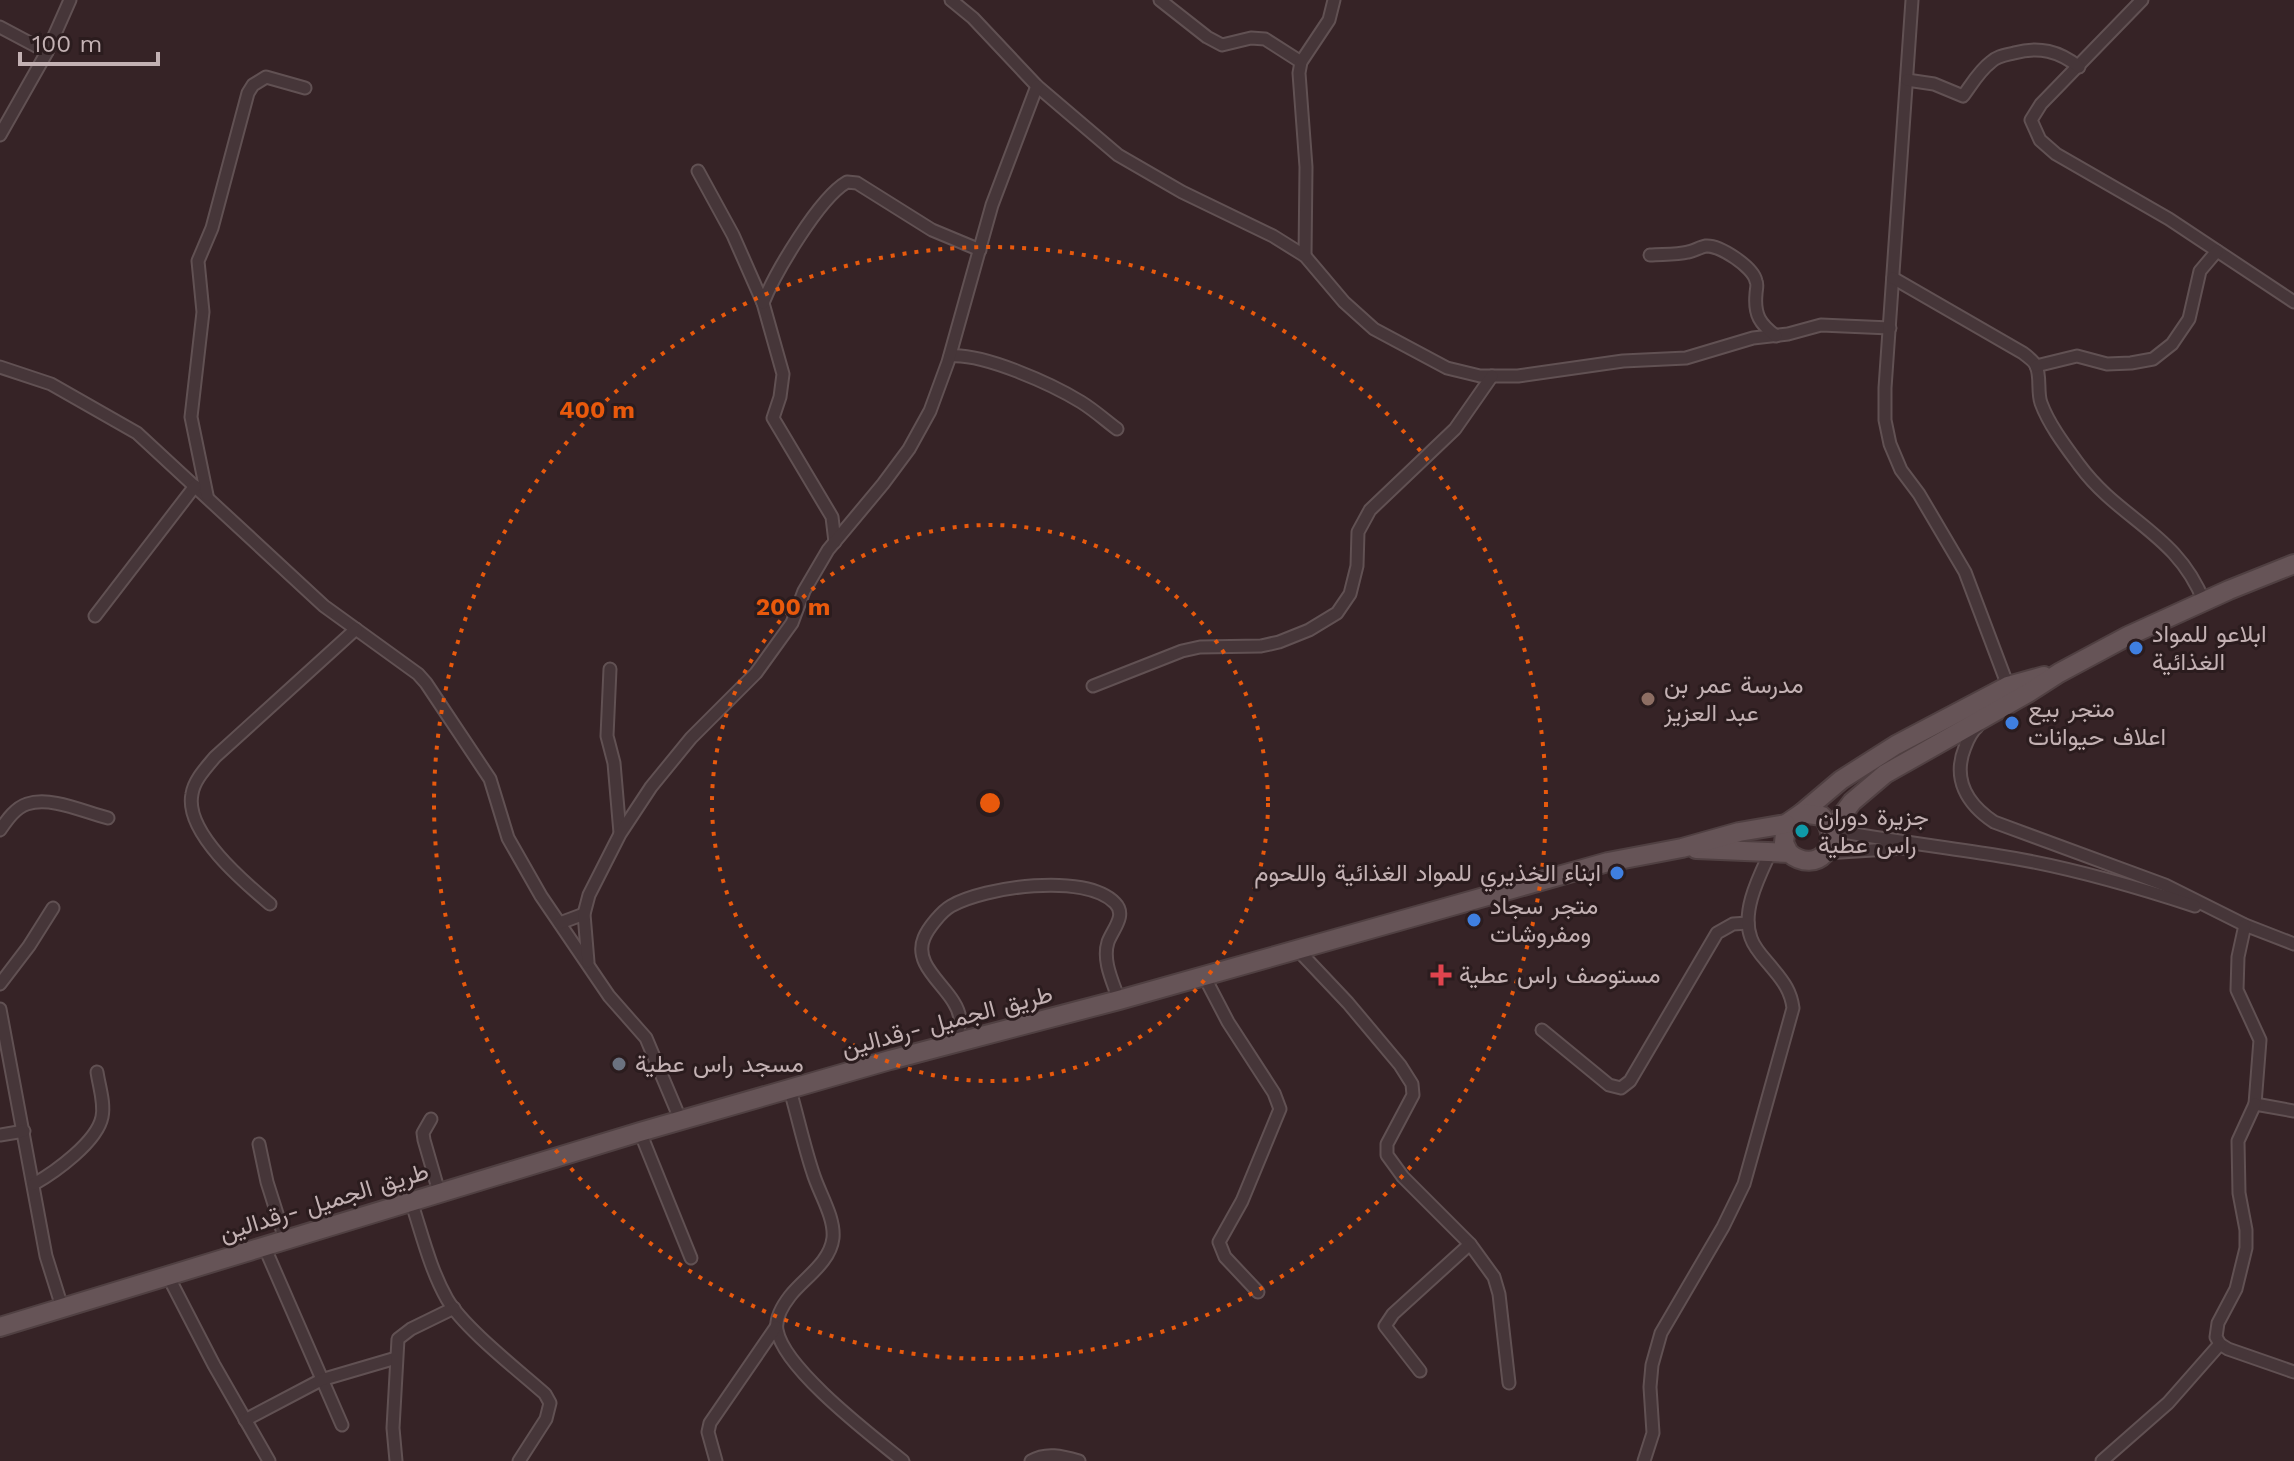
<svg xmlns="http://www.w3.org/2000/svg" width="2294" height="1461" viewBox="0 0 2294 1461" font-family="'Work Sans',Vazirmatn,sans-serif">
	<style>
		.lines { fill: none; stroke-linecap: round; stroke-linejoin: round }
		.street-casing { stroke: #615153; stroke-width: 15 }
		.primary-casing { stroke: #504042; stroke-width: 22 }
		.street { stroke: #463639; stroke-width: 11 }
		.primary { stroke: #665457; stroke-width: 18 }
		.ring { fill: none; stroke: #e8590c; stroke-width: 4; stroke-dasharray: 4 8 }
		.shop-dot { fill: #3f7fe0; stroke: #2b1c1e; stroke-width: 3 }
		.education-dot { fill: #8d6e63; stroke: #2b1c1e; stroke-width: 3 }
		.culture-dot { fill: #0f9aa8; stroke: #2b1c1e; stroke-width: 3 }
		.health-dot { fill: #e0444e; stroke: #2b1c1e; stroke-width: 3 }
		.worship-dot { fill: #6b7280; stroke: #2b1c1e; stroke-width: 3 }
		.labels { text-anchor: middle; stroke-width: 6; stroke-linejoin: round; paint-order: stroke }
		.poi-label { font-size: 24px; fill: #c3b1b3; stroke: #2b1c1e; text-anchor: start }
		.street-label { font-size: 24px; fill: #c3b1b3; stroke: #2b1c1e }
		.centre { fill: #e8590c; stroke: #2b1c1e; stroke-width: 4 }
		.ring-label { font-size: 24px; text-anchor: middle; font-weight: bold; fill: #e8590c; stroke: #2b1c1e; stroke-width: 6; stroke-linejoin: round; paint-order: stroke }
	</style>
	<rect width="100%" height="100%" fill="#362326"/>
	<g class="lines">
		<!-- street casing -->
		<g class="street-casing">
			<g id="street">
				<polyline points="951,0 973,18 1037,86 1118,155 1182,192 1273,236 1305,256 1344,302 1374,329 1447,368 1480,376 1518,376 1623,361 1686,358 1753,338 1788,334 1821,325 1890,328"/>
				<polyline points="1160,0 1207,37 1222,45 1251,38 1265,39 1301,62"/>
				<polyline points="1912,0 1885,388 1885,420 1890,444 1901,470 1919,494 1965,572 2008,686 2012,687"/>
				<polyline points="2142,0 2041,104 2031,120 2040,140 2056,154 2169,219 2294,302"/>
				<polyline points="0,27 47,52"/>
				<path d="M1907 80 1934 84 1963 96C1972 84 1979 71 1991 62 1997 56 2006 55 2014 53 2039 46 2059 51 2079 67"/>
				<polyline points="0,135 47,52 70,0"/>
				<polyline points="698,171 733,235 763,303 783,374 780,397 773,418 832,517 835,542"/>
				<path d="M1650 255C1662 254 1676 255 1688 252 1694 251 1700 247 1706 246 1720 245 1753 267 1756 281 1758 285 1756 290 1756 294 1754 315 1760 324 1776 336"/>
				<polyline points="1305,256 1306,167 1299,73 1301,62 1329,20 1334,0"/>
				<path d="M1893 278 2023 353C2027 356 2035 362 2036 366 2041 376 2037 392 2041 403 2049 425 2066 447 2080 466 2120 520 2178 534 2204 602"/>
				<path d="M763 303C775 273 819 198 847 182L857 183 932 230 980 250"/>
				<path d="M950 356C983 353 1052 384 1081 402 1094 410 1105 420 1117 429"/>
				<polyline points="2036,366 2077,356 2107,364 2131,363 2153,359 2172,344 2189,319 2200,271 2217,251"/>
				<polyline points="0,367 51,384 137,433 324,606 418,674 426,683 490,779 508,838 541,896 609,996 646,1038 681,1121"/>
				<polyline points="207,495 191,417 203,312 198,261 212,228 248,93 253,85 266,77 305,88"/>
				<polyline points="95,616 195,486"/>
				<polyline points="610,669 607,736 614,763 620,833"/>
				<polyline points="1093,686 1182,651 1200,647 1261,646 1279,642 1309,630 1337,613 1350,594 1357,566 1358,532 1370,510 1455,429 1492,376"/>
				<path d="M1978 726C1971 732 1968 739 1965 747 1952 779 1967 804 1994 822L2165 885 2245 925 2294 944"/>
				<path d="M0 830C7 820 15 808 27 804 51 796 84 812 108 818"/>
				<path d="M1831 830C1887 840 1943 847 2000 856 2066 866 2131 885 2195 906"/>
				<polyline points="1825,853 1905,848"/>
				<path d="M270 904C245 883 184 832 192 794 194 780 206 768 215 757L356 629"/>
				<polyline points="560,923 584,914"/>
				<polyline points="2245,925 2238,957 2237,990 2260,1040 2255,1104 2294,1111"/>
				<polyline points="1297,949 1348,1003 1400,1065 1412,1084 1413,1095 1387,1144 1387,1155 1403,1177 1470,1244 1494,1277 1499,1294 1509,1383"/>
				<polyline points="588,962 584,914 589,895 620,834 651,787 691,738 756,673 792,623 804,591 828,550 883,484 909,449 930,411 948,362 992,205 1037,86"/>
				<polyline points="1204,976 1228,1022 1274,1093 1280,1109 1242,1201 1219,1242 1225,1257 1258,1292"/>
				<polyline points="0,984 29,946 53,908"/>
				<polyline points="0,1009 46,1256 62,1307"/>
				<polyline points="1542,1030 1609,1085 1621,1088 1630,1081 1717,933 1733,924 1748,923"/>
				<path d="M955 1043C956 1036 960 1026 960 1019 957 990 911 969 924 938 928 928 942 911 951 906 984 887 1085 872 1115 903 1127 915 1113 929 1108 942 1102 961 1113 982 1119 1000"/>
				<path d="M790 1090C798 1118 804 1146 813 1173 819 1193 835 1217 833 1238 830 1263 804 1278 790 1296 783 1305 775 1318 777 1330 784 1369 871 1435 903 1461"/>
				<polyline points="2255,1104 2238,1141 2239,1193 2246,1230 2246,1248 2236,1289 2218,1323 2216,1337 2220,1344 2228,1349 2294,1372"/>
				<polyline points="431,1119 423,1133 424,1140 439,1192"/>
				<polyline points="640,1132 691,1258"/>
				<polyline points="0,1135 24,1131"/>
				<polyline points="259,1144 267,1182 285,1239"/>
				<path d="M34 1184C55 1172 97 1142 102 1117 105 1103 99 1086 97 1072"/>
				<path d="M411 1201C422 1234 430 1269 447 1299 464 1328 518 1370 545 1394L550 1403 546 1419 519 1461"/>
				<polyline points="264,1246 342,1425"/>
				<polyline points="168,1276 214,1365 269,1461"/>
				<polyline points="1420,1371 1385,1326 1393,1314 1470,1244"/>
				<polyline points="245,1420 321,1380 396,1358"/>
				<polyline points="396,1461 393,1428 398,1339 411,1329 454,1308"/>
				<polyline points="716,1461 708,1432 710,1423 776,1327"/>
				<path d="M1031 1461C1046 1452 1062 1456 1079 1461"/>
				<path d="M1644 1461 1653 1433 1650 1387 1652 1365 1661 1333 1723 1227 1744 1184 1793 1008C1791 992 1784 982 1773 969 1766 960 1755 950 1751 938 1741 911 1759 877 1770 853"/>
				<polyline points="2102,1461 2168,1403 2220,1344"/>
			</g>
		</g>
		<!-- primary casing -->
		<g class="primary-casing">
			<g id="primary">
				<polyline points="1802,813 1841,780 1896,745 2008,686 2044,676"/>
				<polyline points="1831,830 1852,802 1885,774 2028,693 2059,673 2128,636 2229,590 2294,564"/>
				<path d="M1696 849 1789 853C1817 876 1845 844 1822 816L1802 813 1786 824 1784 843 1789 853"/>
				<polyline points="0,1327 640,1132 890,1060 1119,1000 1608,862 1682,848 1739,832 1786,824"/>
			</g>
		</g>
		<!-- street -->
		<use href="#street" class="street"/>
		<!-- primary -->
		<use href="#primary" class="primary"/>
	</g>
	<!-- distance rings -->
	<g class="ring">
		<circle cx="990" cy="803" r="278"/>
		<circle cx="990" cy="803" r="556"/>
	</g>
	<!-- markers -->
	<g class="shop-dot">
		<circle cx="2136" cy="648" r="8"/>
		<circle cx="2012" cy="723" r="8"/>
		<circle cx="1617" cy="873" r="8"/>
		<circle cx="1474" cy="920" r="8"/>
	</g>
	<circle class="education-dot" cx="1648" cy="699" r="8"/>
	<circle class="culture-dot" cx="1802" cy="831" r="8"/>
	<path class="health-dot" d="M1437 963h8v8h8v8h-8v8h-8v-8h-8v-8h8z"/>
	<circle class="worship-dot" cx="619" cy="1064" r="8"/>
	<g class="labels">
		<!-- poi labels -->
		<g class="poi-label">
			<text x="2152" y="642">ابلاعو للمواد<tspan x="2152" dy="28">الغذائية</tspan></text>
			<text x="1664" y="693">مدرسة عمر بن<tspan x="1664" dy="28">عبد العزيز</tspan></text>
			<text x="2028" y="717">متجر بيع<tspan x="2028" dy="28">اعلاف حيوانات</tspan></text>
			<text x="1818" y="825">جزيرة دوران<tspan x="1818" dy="28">راس عطية</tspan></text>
			<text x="1601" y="881" text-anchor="end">ابناء الخذيري للمواد الغذائية واللحوم</text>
			<text x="1490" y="914">متجر سجاد<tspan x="1490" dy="28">ومفروشات</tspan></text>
			<text x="1459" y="983">مستوصف راس عطية</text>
			<text x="635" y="1072">مسجد راس عطية</text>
		</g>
		<!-- street labels -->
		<g class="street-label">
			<text transform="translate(947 1021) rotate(-15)" y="8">طريق الجميل -رقدالين</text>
			<text transform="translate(324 1202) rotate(-17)" y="8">طريق الجميل -رقدالين</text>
		</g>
	</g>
	<circle cx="990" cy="803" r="12" class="centre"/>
	<g class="ring-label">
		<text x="597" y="418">400 m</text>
		<text x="793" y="615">200 m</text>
	</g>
	<!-- scale -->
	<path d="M20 52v12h138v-12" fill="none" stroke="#c3b1b3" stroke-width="4"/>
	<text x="32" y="52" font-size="24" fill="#c3b1b3" stroke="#2b1c1e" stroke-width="6" paint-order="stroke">100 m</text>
</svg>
